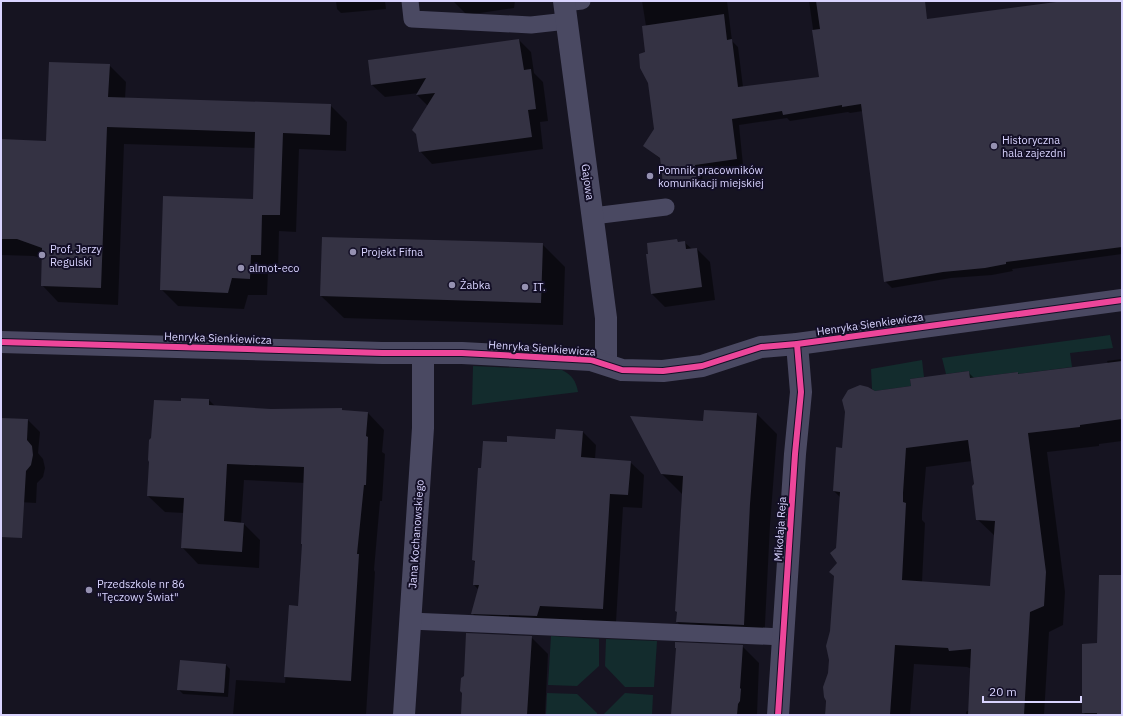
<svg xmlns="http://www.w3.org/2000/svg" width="1123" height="716" viewBox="0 0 1123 716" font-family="'IBM Plex Sans',sans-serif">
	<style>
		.green { fill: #132c2d }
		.shadow { fill: #0007; fill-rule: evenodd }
		.building { fill: #343243; fill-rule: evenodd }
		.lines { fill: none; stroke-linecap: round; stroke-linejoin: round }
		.lane { stroke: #4a4962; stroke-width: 17 }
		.street { stroke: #4a4962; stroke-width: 22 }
		.cycleway-casing { stroke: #130f26; stroke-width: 8 }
		.cycleway { stroke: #ed469a; stroke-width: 6 }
		.poi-dot { fill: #9591b1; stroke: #130f26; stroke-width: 1.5 }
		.labels { text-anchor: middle; stroke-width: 4; stroke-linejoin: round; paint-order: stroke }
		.poi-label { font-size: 11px; fill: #d9d4ff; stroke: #130f26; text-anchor: start }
		.street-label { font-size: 11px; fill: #d9d4ff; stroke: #130f26 }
	</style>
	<rect width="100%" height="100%" fill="#161421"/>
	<!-- green -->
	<g class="green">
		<polygon points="1110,335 1113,348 1070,353 1072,367 1018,374 1018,372 970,378 969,371 946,374 942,358"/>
		<polygon points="922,360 924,377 910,379 911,386 875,391 872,389 871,369"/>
		<path d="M473 366 562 370C572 375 576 381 578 392L472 405Z"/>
		<polygon points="551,636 599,639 599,666 577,686 548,685"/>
		<polygon points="606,639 657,641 654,687 625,687 605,666"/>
		<polygon points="547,693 577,694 597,713 597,715 546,715"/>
		<polygon points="625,693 653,695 652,715 603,715"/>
	</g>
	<!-- shadow -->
	<g class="shadow">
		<polygon points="336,1 385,1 386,9 341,13 337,9"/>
		<polygon points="453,1 515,1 514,8 467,15"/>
		<polygon points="642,1 727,1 732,41 738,47 743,87 820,78 809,1 861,1 916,21 1072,1 1122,1 1122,254 1012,269 1013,271 992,275 951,278 892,288 885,281 863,111 850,113 848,112 790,121 787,118 739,125 743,165 702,172 703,187 671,190 664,183 662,160 644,146 655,129 646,52 646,26"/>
		<polygon points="519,40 531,52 534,73 543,82 548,121 540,122 543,149 432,164 420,151 428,106 417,95 419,93 385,97 372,85 369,60"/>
		<polygon points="109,65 126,82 125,99 330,105 347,122 346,151 299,149 296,232 279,231 278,271 268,271 267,295 248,295 244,309 178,306 161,289 254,200 255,148 124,144 118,305 58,302 42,285 43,259 34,256 1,255 1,140 47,142"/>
		<polygon points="323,238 542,244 565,267 563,325 344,318 321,296"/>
		<polygon points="677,240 679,243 684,242 692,249 697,249 710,262 715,300 665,307 652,294"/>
		<path d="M1122 359V441L1099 444V446L1047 452 1065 592 1063 625 1049 632 1044 715H966V712L970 709 972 669 967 667 914 664 910 715H825L826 702 824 687 829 673 831 631 838 563 837 549 840 497 834 491 843 449 875 392 912 387 968 372 975 379 1018 373 1020 375 1108 364 1107 361ZM972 461 977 519 995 536 991 587 922 582 925 523 922 520V513L926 467Z"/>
		<polygon points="209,400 215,406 271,410 341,409 343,411 368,413 384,430 382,452 385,454 382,501 380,501 374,570 375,572 366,715 233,715 236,680 285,683 290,606 299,607 303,545 305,483 244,480 241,523 244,524 260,540 259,568 198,564 182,547 184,513 165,512 148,496 182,402"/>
		<polygon points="757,414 777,434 770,525 764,644 697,642 677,622 678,613 676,611 682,494 662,474 704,422"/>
		<polygon points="1,419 28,420 40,432 38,453 43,459 45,468 43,477 37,483 36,503 1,501"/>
		<polygon points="583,432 596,445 595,459 630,462 644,475 642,508 623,507 616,622 486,627 472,613 479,590 474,585 476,563 473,560 482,470 508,443 556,440"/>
		<polygon points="1,551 2,552 1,580"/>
		<polygon points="1122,585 1122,715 1086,715 1083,712 1098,644"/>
		<polygon points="531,637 548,654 545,715 462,715"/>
		<polygon points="742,646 759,663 757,715 672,715 677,649 676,648"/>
		<polygon points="226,665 230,669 228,697 183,694 178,689"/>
	</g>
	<!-- building -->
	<g class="building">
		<polygon points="816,1 925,1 927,19 1064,1 1122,1 1122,247 1006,262 1006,264 985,268 943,272 884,282 861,104 842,107 842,105 783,115 782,111 732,119 737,159 695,165 697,180 663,184 660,158 643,146 654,129 648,83 640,68 639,54 645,52 642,26 724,14 727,40 732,39 738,87 819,77 812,30 820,29"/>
		<polygon points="519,39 524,70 531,69 536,109 528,110 532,137 419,152 416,134 412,130 435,93 416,95 426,78 371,85 368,60"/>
		<polygon points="49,62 110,64 108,97 331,104 330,135 283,133 280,215 262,215 261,255 251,255 250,279 232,278 228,293 160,290 163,196 253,199 255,132 107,127 101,288 41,286 42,248 17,239 1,239 1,139 46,141"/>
		<polygon points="322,237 543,243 541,303 320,296"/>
		<polygon points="677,239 678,242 685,241 686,249 697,248 702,287 651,294 646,254 648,254 647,243"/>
		<path d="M1122 361V419L1080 425V427L1028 433 1046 572 1044 606 1030 612 1024 715H968L971 649 949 651 948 648 895 645 890 715H825L826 701 824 697 823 687 828 673 829 660 826 646 830 631 834 576 829 572 837 563 830 553 836 548 840 492 833 491 836 447 842 448 845 412 842 400 848 390 860 385 868 387 875 391 911 386 910 379 969 371 970 378 1018 372V374ZM968 440 974 484 972 486 976 520 995 521 990 586 902 580 906 503 903 502V493L906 448Z"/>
		<polygon points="181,398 209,399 209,405 271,409 342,408 342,410 368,412 366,436 368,437 366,485 364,485 357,554 359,554 351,681 284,677 289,605 298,606 302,544 301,544 304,467 227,464 224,521 244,523 242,552 181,548 184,498 147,496 149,462 148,460 149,440 151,438 154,400 181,401"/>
		<polygon points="704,410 757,413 750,504 744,625 676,622 677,612 675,611 683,476 661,474 630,416 703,421"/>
		<polygon points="1,418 28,419 27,440 32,446 33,455 31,465 26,471 22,538 1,537"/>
		<polygon points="556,429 583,431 581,457 631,461 628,495 610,494 603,609 540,606 537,616 471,614 479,585 473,585 475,561 472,560 478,468 481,468 483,441 507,442 507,436 555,439"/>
		<polygon points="1099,575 1122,575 1122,715 1097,715 1097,713 1082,713 1082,644 1097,643"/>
		<polygon points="466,633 532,636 527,715 461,715 462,693 460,691 461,678 464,676"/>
		<polygon points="675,642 743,645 740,688 741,689 740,701 738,704 737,715 671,715 676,648 675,648"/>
		<polygon points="180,660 226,664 224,693 177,690"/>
	</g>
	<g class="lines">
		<!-- lane -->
		<g class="lane">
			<polyline points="410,1 412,19 531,25 567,21"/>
			<polyline points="564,3 582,1"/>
			<polyline points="593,216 666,207"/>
			<polyline points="410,621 783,637"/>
		</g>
		<!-- street -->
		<g class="street">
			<polyline points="564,1 606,318 606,364"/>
			<polyline points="1,342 382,353 462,353 591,360 622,370 663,371 702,366 761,347 797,344 1122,300"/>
			<polyline points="404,715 423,428 423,353"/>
			<polyline points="778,715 795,454 801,392 797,344"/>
		</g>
		<!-- cycleway casing -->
		<g class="cycleway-casing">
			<g id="cycleway">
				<polyline points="1,342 382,353 462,353 591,360 622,370 663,371 702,366 761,347 797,344 1122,300"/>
				<polyline points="778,715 795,454 801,392 797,344"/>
			</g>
		</g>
		<!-- cycleway -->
		<use href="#cycleway" class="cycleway"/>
	</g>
	<!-- markers -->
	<g class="poi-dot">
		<circle cx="994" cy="146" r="4"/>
		<circle cx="650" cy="176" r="4"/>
		<circle cx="353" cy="252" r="4"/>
		<circle cx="42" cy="255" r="4"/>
		<circle cx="241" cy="268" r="4"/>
		<circle cx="452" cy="285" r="4"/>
		<circle cx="525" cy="287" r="4"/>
		<circle cx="89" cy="590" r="4"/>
	</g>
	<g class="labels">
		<!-- poi labels -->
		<g class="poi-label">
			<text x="1002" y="144">Historyczna<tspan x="1002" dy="13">hala zajezdni</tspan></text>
			<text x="658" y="174">Pomnik pracowników<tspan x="658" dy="13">komunikacji miejskiej</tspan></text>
			<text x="50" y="253">Prof. Jerzy<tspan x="50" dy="13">Regulski</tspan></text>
			<text x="361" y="256">Projekt Fifna</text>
			<text x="249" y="272">almot-eco</text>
			<text x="460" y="289">Żabka</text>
			<text x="533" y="291">IT.</text>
			<text x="97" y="588">Przedszkole nr 86<tspan x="97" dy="13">"Tęczowy Świat"</tspan></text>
		</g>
		<!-- street labels -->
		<g class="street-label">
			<text transform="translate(588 182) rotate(82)" y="4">Gajowa</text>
			<text transform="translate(870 324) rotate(-8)" y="4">Henryka Sienkiewicza</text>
			<text transform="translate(218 338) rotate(2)" y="4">Henryka Sienkiewicza</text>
			<text transform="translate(542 348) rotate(4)" y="4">Henryka Sienkiewicza</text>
			<text transform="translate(780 529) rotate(-86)" y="4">Mikołaja Reja</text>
			<text transform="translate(416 534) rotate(-86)" y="4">Jana Kochanowskiego</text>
		</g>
	</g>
	<!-- border -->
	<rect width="1123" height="716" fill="none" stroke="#d9d4ff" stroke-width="4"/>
	<!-- scale -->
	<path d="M983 696v6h98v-6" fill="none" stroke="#d9d4ff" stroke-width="2"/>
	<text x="989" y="696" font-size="12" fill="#d9d4ff" stroke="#130f26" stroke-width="3" paint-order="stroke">20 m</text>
</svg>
